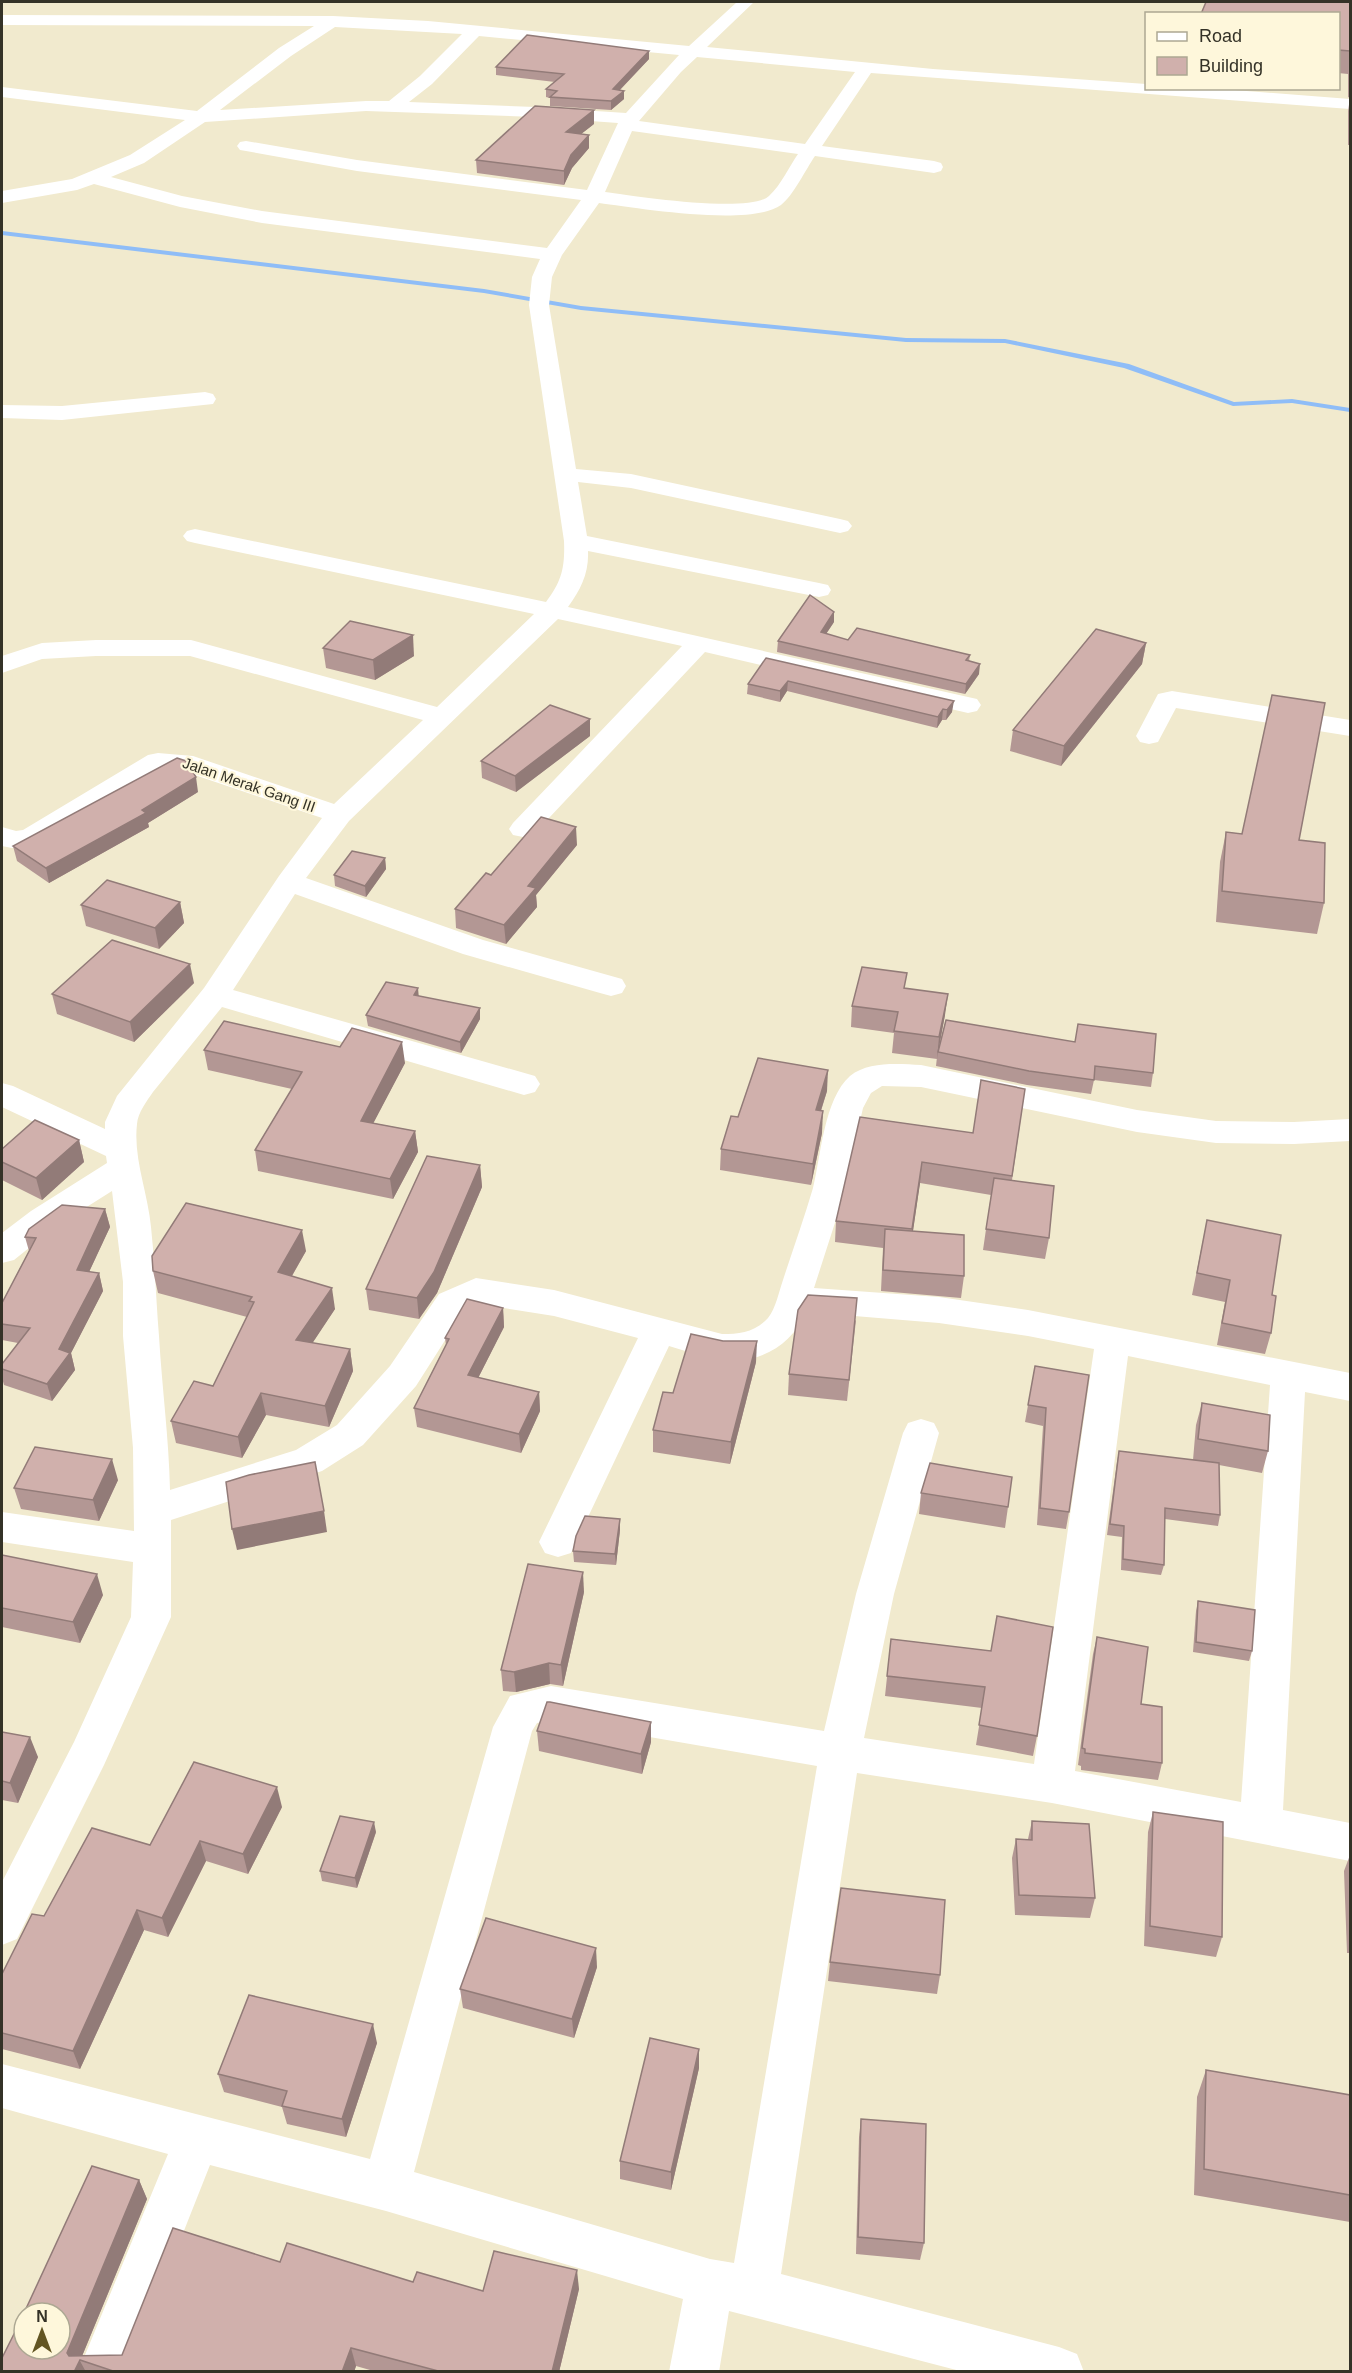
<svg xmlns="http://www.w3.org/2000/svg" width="1352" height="2373" viewBox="0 0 1352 2373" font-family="Helvetica,sans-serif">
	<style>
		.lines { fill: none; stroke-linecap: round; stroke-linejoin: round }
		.stream { fill: #8fbdf7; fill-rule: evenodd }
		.minor { fill: #fff; fill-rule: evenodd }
		.wall { fill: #b39794 }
		.shaded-wall { fill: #927b78 }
		.building { fill: #d0b0ac; stroke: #927b78; stroke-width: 1.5 }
		.labels { text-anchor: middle; stroke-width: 4.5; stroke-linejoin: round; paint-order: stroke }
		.street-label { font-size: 15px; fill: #343227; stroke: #fef7db }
	</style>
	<rect width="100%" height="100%" fill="#f1eace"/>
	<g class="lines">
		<!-- stream -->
		<polygon class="stream" points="2,231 484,289 581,306 906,338 1005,339 1129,364 1234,402 1292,399 1350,408 1350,412 1292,403 1233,406 1124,368 1005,343 906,342 581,310 484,293 2,235"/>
		<!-- minor -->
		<g class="minor">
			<path d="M737 2H754L707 47 933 69 1146 84V88H1208L1350 99V109L871 73 822 146 934 161 941 163 943 167 941 171 934 173 815 156C806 169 793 196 781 205 751 227 637 208 599 203L562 255 552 277 549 305 576 469 631 474 840 519 848 521 852 526 848 531 840 533 631 488 578 482 587 536 819 583 828 585 831 590 828 595 819 597 588 551C589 573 581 589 568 607L968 697 977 699 981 705 977 711 968 713 705 652 533 835 523 837 513 835 509 829 513 823 682 646 558 619 349 821 306 878 483 940 622 979 626 986 622 993 611 996 600 993 463 954 295 894 233 990 535 1076 540 1084 535 1092 524 1095 222 1007 153 1092C147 1101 138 1112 137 1124 133 1158 148 1193 151 1227 155 1264 156 1300 159 1336 162 1388 169 1439 170 1490L296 1450 337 1425 390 1366 439 1294 476 1278 554 1290 722 1334C740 1334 755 1332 768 1318 776 1308 779 1291 783 1280 793 1249 804 1219 813 1188 821 1156 824 1099 850 1076 869 1061 898 1064 921 1065L1137 1110 1216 1121 1294 1122 1350 1119V1141L1294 1144 1216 1143 1137 1132 921 1087 882 1086 871 1093 863 1108 841 1204 814 1288 939 1297 1028 1310 1350 1373V1401L1305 1392 1283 1810 1350 1823V1861L1052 1803 857 1773 781 2274 1059 2347 1077 2354 1084 2372H964L729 2311 719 2372H669L683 2299 386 2211 210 2165 128 2372H78L168 2154 2 2108V2064L370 2159 493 1727 510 1696 551 1686 824 1731 856 1594 903 1433 908 1423 921 1419 934 1423 939 1433 894 1594 864 1738 1034 1764 1094 1349 1028 1336 939 1323 806 1312C792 1345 760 1364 723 1360 705 1358 686 1351 669 1346L571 1553 558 1557 545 1553 539 1542 638 1338 554 1316 479 1304 463 1312 416 1386 363 1445 322 1471 171 1520V1617L104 1765 17 1939 2 1945V1882L74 1742 131 1617 133 1562 2 1542V1512L134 1531 133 1448 123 1336V1282L112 1191 55 1227 14 1260 2 1263V1233L31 1211 107 1163 106 1156 2 1107V1083L13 1086 105 1129V1122L117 1096 204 988 279 876 322 818 180 770 163 769 41 843 12 848 2 846V827L16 831 23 830 148 755 158 753 193 756 334 804 423 720 190 656H96L42 659 2 673V656L42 643 96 640H191L437 707 534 614 195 543 187 541 183 536 187 531 195 529 546 602C562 581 565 567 564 541L529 305 532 277 540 259 262 223 180 207 94 184 77 190 2 203V191L72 179 130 155 185 120 2 97V87L197 111 279 48 314 26 2 25V15L333 16 428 21 689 46ZM335 27 462 34 420 76 389 101H366L220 110 291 56ZM479 36 679 55 626 113 535 107 409 102 432 84ZM697 57 855 72 805 144 639 121 681 72ZM366 111 535 117 618 123 587 190 357 160 246 141 240 142 237 146 240 150 246 151 357 171 581 200 547 248 262 211 182 196 111 177 144 163 205 122ZM632 131 798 154C789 167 781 185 769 196 750 214 634 196 605 192ZM1128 1356 1270 1385 1241 1802 1075 1771ZM551 1720 817 1766 734 2263 710 2259 414 2172 532 1731 537 1723Z"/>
			<polygon points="205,392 213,394 216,399 213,404 62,420 2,418 2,405 62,406"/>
			<polygon points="1172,691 1350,720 1350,736 1176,708 1158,742 1149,744 1140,742 1136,736 1158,694"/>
		</g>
	</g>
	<!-- wall -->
	<g class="wall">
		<polygon points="1350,2 1350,145 1348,145 1348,111 1350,98 1348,97 1348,74 1338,73 1338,14"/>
		<polygon points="649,59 620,90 624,99 611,110 550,106 550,98 546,97 546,89 555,82 496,75 496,67"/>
		<polygon points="594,124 581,134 589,148 572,168 564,185 477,173 476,160"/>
		<polygon points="834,622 826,634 848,640 970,655 969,661 979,674 965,694 777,652 778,641"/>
		<polygon points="1146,643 1142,664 1061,766 1010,751 1013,730"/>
		<polygon points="323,648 414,656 375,680 326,668"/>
		<polygon points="766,658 952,712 946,720 942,720 937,728 787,691 780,702 747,694 748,684"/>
		<polygon points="590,736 516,792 482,778 481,761"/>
		<polygon points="198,792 148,823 149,827 49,883 17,861 13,846"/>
		<polygon points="1226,832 1299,840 1324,903 1317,934 1216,922 1220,862"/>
		<polygon points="577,845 536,895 537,907 506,944 456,928 455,909 491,875"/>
		<polygon points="385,858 386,869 366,897 335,886 334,875"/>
		<polygon points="180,902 184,923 159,949 86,926 81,905"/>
		<polygon points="194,983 134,1042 57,1014 52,994"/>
		<polygon points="905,988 945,1015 939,1045 1153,1073 1151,1087 1094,1080 1091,1094 1027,1085 936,1066 937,1057 937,1059 892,1053 894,1033 851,1027 852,1006"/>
		<polygon points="480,1008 480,1019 461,1053 368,1026 366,1015"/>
		<polygon points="204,1050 405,1063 373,1123 415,1131 418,1152 393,1199 258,1171 255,1150 292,1089 208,1070"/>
		<polygon points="1025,1089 1012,1180 1049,1238 1045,1259 983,1250 991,1195 920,1183 913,1231 964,1276 961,1298 881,1291 883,1248 835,1242 836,1221 860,1117 973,1133"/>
		<polygon points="827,1091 821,1111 822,1133 811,1185 720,1170 721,1149 738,1117"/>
		<polygon points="79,1140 84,1162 42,1200 2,1180 2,1149"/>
		<polygon points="480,1165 482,1187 437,1293 419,1319 369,1310 366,1289"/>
		<polygon points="105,1209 110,1227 89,1272 99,1273 103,1291 71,1353 75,1370 52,1401 4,1385 2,1378 2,1364 18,1343 2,1340 2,1303 29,1251 25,1237"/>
		<polygon points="1207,1220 1272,1295 1271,1333 1265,1354 1217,1345 1225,1302 1192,1295"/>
		<polygon points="306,1251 292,1276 335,1309 312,1343 350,1349 353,1371 329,1427 266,1415 242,1458 176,1443 171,1421 213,1386 247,1317 158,1293 153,1271"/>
		<polygon points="503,1308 504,1327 478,1378 539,1392 540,1411 521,1453 417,1427 414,1408 446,1345 445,1338"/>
		<polygon points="856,1320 847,1401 788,1395 789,1374"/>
		<polygon points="756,1362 730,1464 653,1452 653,1430 673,1393"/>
		<polygon points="1035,1366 1089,1375 1069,1512 1066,1529 1037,1525 1043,1426 1025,1422"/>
		<polygon points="1202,1403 1268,1451 1262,1473 1219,1465 1220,1515 1218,1526 1165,1519 1164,1565 1161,1575 1121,1570 1122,1537 1107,1535 1117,1462 1119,1451 1193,1460 1196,1425"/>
		<polygon points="118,1480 99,1521 21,1509 14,1488"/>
		<polygon points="921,1493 1008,1507 1005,1528 919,1514"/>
		<polygon points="620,1530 616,1565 574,1562 573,1551"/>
		<polygon points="2,1555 103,1595 80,1643 2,1627"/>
		<polygon points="584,1592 563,1686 550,1684 516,1692 503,1691 501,1670"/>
		<polygon points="1198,1601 1252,1651 1249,1661 1193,1652 1196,1611"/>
		<polygon points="1097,1637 1141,1704 1162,1763 1158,1780 1081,1770 1081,1766 1078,1765 1093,1654"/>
		<polygon points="891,1639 991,1651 1037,1736 1033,1756 976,1745 982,1708 885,1696"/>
		<polygon points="537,1731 651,1742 642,1774 539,1751"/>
		<polygon points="2,1732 38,1757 18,1803 2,1800"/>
		<polygon points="282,1807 248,1874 206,1861 168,1937 144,1930 80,2069 2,2049 2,1974 44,1916 150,1845"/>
		<polygon points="1153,1812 1222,1937 1216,1957 1144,1946 1148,1832"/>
		<polygon points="1032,1821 1095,1898 1090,1918 1015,1915 1012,1858 1016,1839 1028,1839"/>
		<polygon points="376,1832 357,1888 322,1881 320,1871"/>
		<polygon points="1350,1855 1350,2053 1349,2053 1349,1953 1347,1953 1344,1871"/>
		<polygon points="830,1962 940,1975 937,1994 828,1981"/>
		<polygon points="597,1967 574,2038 463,2008 460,1989"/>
		<polygon points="377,2043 346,2137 287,2124 282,2107 224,2092 218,2074"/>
		<polygon points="699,2049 699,2068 671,2190 620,2179 620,2161"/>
		<polygon points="1206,2070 1350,2095 1350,2222 1194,2195 1197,2097"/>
		<polygon points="861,2119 924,2243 920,2260 856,2254 859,2137"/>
		<polygon points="139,2180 147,2199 82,2356 122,2355 280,2262 413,2282 483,2291 579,2289 559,2372 377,2372 356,2366 354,2372 2,2372"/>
	</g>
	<!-- shaded-wall -->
	<g class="shaded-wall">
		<polygon points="649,51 649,59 613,97 613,89"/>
		<polygon points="624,91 624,99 611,110 611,101"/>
		<polygon points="594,110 594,124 567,145 566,132"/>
		<polygon points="589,135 589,148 572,168 564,185 564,171 571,155"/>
		<polygon points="834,612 834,622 820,643 821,632"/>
		<polygon points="413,635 414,656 375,680 373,660"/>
		<polygon points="1146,643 1142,664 1061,766 1064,746"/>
		<polygon points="980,664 979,674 965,694 966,684"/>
		<polygon points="788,681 787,691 780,702 780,691"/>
		<polygon points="954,701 952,712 946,720 947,710"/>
		<polygon points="943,709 942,720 937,728 938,717"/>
		<polygon points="590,719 590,736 516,792 515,776"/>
		<polygon points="196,777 198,792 148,823 149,827 49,883 46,868 142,810"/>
		<polygon points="576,827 577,845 536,895 537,907 506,944 504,925 528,886"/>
		<polygon points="385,858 386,869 366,897 365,886"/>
		<polygon points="180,902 184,923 159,949 155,928"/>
		<polygon points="190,964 194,983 134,1042 130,1022"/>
		<polygon points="418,988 419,999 414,995"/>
		<polygon points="948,994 945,1015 937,1059 939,1037"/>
		<polygon points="480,1008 480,1019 461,1053 460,1042"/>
		<polygon points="402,1042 405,1063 364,1141 361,1121"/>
		<polygon points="828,1070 827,1091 814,1132 816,1110"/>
		<polygon points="823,1111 822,1133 811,1185 813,1164"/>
		<polygon points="415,1131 418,1152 393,1199 390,1179"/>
		<polygon points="79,1140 84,1162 42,1200 36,1178"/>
		<polygon points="922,1162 920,1183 910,1251 912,1229"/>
		<polygon points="480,1165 482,1187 437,1293 419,1319 417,1298"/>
		<polygon points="105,1209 110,1227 82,1287 77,1270"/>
		<polygon points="302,1230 306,1251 282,1293 278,1272"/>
		<polygon points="99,1273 103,1291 71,1353 75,1370 52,1401 47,1384 59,1349"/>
		<polygon points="332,1288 335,1309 300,1362 296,1340"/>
		<polygon points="503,1308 504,1327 470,1394 468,1375"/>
		<polygon points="757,1341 756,1362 730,1464 731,1442"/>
		<polygon points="350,1349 353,1371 329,1427 325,1406"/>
		<polygon points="539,1392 540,1411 521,1453 519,1434"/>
		<polygon points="261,1393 266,1415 242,1458 238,1437"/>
		<polygon points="112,1459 118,1480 99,1521 93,1500"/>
		<polygon points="324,1511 327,1532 237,1550 232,1529"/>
		<polygon points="620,1519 620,1530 616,1565 615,1554"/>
		<polygon points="583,1572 584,1592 563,1686 561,1665"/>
		<polygon points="97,1574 103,1595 80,1643 73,1622"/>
		<polygon points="549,1663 550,1684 516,1692 514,1672"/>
		<polygon points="651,1722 651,1742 642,1774 641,1754"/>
		<polygon points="30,1737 38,1757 18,1803 10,1783"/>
		<polygon points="277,1787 282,1807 248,1874 243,1854"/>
		<polygon points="374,1822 376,1832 357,1888 355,1878"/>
		<polygon points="200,1841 206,1861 168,1937 162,1918"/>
		<polygon points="137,1910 144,1930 80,2069 73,2051"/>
		<polygon points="596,1948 597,1967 574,2038 572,2019"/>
		<polygon points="373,2024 377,2043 346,2137 342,2119"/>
		<polygon points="699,2049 699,2068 671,2190 671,2172"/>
		<polygon points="139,2180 147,2199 80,2361 86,2372 74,2372 67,2353"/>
		<polygon points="577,2270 579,2289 559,2372 552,2372"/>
		<polygon points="351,2348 356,2366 354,2372 342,2372"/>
	</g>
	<!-- building -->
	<g class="building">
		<polygon points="1206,2 1350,2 1350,51 1338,50 1338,14 1201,14"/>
		<polygon points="527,35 649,51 613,89 624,91 611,101 550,97 557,91 546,89 564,74 496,67"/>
		<polygon points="535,106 594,110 566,132 589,135 571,155 564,171 476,160"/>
		<polygon points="810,595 834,612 821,632 848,640 857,628 970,655 966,660 980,664 966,684 778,641"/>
		<polygon points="350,621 413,635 373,660 323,648"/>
		<polygon points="1096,629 1146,643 1064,746 1013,730"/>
		<polygon points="766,658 954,701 947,710 943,709 938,717 788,681 780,691 748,684"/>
		<polygon points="1272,695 1325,703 1299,840 1325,843 1324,903 1222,891 1226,832 1242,834"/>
		<polygon points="550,705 590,719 515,776 481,761"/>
		<polygon points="177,758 186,761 196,777 142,810 146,813 46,868 13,846"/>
		<polygon points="541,817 576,827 528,886 536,888 504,925 455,909 486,873 491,875"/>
		<polygon points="352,851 385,858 365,886 334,875"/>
		<polygon points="107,880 180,902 155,928 81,905"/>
		<polygon points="112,940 190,964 130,1022 52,994"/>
		<polygon points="862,967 907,973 904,988 948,994 939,1037 894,1031 898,1012 852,1006"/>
		<polygon points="386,982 418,988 414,995 480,1008 460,1042 366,1015"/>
		<polygon points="946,1020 1075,1042 1078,1024 1156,1034 1153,1073 1095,1066 1094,1080 1029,1071 938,1052"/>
		<polygon points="224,1021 340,1047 352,1028 402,1042 361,1121 415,1131 390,1179 255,1150 302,1072 204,1050"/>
		<polygon points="758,1058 828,1070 816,1110 823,1111 813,1164 721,1149 731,1116 738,1117"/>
		<polygon points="981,1080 1025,1089 1012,1176 922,1162 912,1229 836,1221 860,1117 973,1133"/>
		<polygon points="35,1120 79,1140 36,1178 2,1162 2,1149"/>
		<polygon points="427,1156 480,1165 434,1272 417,1298 366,1289"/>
		<polygon points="994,1178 1054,1186 1049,1238 986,1229"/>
		<polygon points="186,1203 302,1230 278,1272 332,1288 296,1340 350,1349 325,1406 261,1393 238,1437 171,1421 194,1381 213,1386 254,1302 249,1301 252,1297 153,1271 152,1256"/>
		<polygon points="62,1205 105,1209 77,1270 99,1273 59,1349 70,1353 47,1384 2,1369 2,1364 30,1328 2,1324 2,1303 36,1238 25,1237 29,1229"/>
		<polygon points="1207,1220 1281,1235 1272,1295 1276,1296 1271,1333 1222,1323 1230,1280 1197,1273"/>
		<polygon points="885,1229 964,1235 964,1276 883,1270"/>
		<polygon points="808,1295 857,1298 849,1380 789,1374 798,1310"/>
		<polygon points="467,1299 503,1308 468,1375 539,1392 519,1434 414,1408 449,1339 445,1338"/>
		<polygon points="691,1334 723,1341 757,1341 731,1442 653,1430 663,1392 673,1393"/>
		<polygon points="1035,1366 1089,1375 1069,1512 1040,1508 1046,1408 1028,1405"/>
		<polygon points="1202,1403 1270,1415 1268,1451 1198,1439"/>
		<polygon points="35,1447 112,1459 93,1500 14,1488"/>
		<polygon points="1119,1451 1219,1463 1220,1515 1165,1508 1164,1565 1123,1559 1124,1526 1110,1524"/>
		<polygon points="315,1462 324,1511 232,1529 226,1482 249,1475"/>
		<polygon points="930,1463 1012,1477 1008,1507 921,1493"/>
		<polygon points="585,1516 620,1519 615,1554 573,1551 576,1536"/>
		<polygon points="2,1555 97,1574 73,1622 2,1608"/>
		<polygon points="528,1564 583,1572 561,1665 549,1663 514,1672 501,1670"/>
		<polygon points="1198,1601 1255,1610 1252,1651 1196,1642"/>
		<polygon points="997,1616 1053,1627 1037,1736 979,1725 985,1687 887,1676 891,1639 991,1651"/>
		<polygon points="1097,1637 1148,1647 1141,1704 1162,1707 1162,1763 1085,1753 1085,1749 1082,1748"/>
		<polygon points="547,1702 550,1702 651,1722 641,1754 537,1731"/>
		<polygon points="2,1732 30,1737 10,1783 2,1781"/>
		<polygon points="194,1762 277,1787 243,1854 200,1841 162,1918 137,1910 73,2051 2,2033 2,1974 32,1914 44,1916 92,1828 150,1845"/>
		<polygon points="1153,1812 1223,1822 1222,1937 1150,1926"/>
		<polygon points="340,1816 374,1822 355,1878 320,1871"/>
		<polygon points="1032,1821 1089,1824 1095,1898 1019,1895 1016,1839 1032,1840"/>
		<polygon points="841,1888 945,1900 940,1975 830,1962"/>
		<polygon points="486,1918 596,1948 572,2019 460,1989"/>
		<polygon points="249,1995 373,2024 342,2119 282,2106 287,2091 218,2074"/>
		<polygon points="650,2038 699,2049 671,2172 620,2161"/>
		<polygon points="1206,2070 1350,2095 1350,2195 1204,2169"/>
		<polygon points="861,2119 926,2124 924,2243 858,2237"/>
		<polygon points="92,2166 139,2180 67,2353 69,2356 122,2355 173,2228 280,2262 287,2243 413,2282 417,2272 483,2291 494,2251 577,2270 552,2372 442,2372 351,2348 342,2372 116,2372 80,2360 74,2372 2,2372 2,2358 24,2314 24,2349 60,2349 60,2313 24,2313"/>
	</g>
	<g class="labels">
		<!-- street labels -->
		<g class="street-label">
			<text transform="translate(249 785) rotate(19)" y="5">Jalan Merak Gang III</text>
		</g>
	</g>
	<!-- border -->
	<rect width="1352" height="2373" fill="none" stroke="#343227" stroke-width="6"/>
	<!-- legend -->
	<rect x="1145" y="12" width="195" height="78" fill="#fef7db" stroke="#ada893" stroke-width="1.5"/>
	<rect x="1157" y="32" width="30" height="9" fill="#ffffff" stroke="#ada893" stroke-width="1.5"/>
	<text x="1199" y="42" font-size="18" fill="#343227">Road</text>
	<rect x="1157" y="57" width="30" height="18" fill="#d0b0ac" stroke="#ada893" stroke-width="1.5"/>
	<text x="1199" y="72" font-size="18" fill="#343227">Building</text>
	<!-- north arrow -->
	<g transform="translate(42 2331)"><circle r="28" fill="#fef7db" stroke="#ada893" stroke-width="1.5"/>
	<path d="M0-4.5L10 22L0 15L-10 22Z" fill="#625522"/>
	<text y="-9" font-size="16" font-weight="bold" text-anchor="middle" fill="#343227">N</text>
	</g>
</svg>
